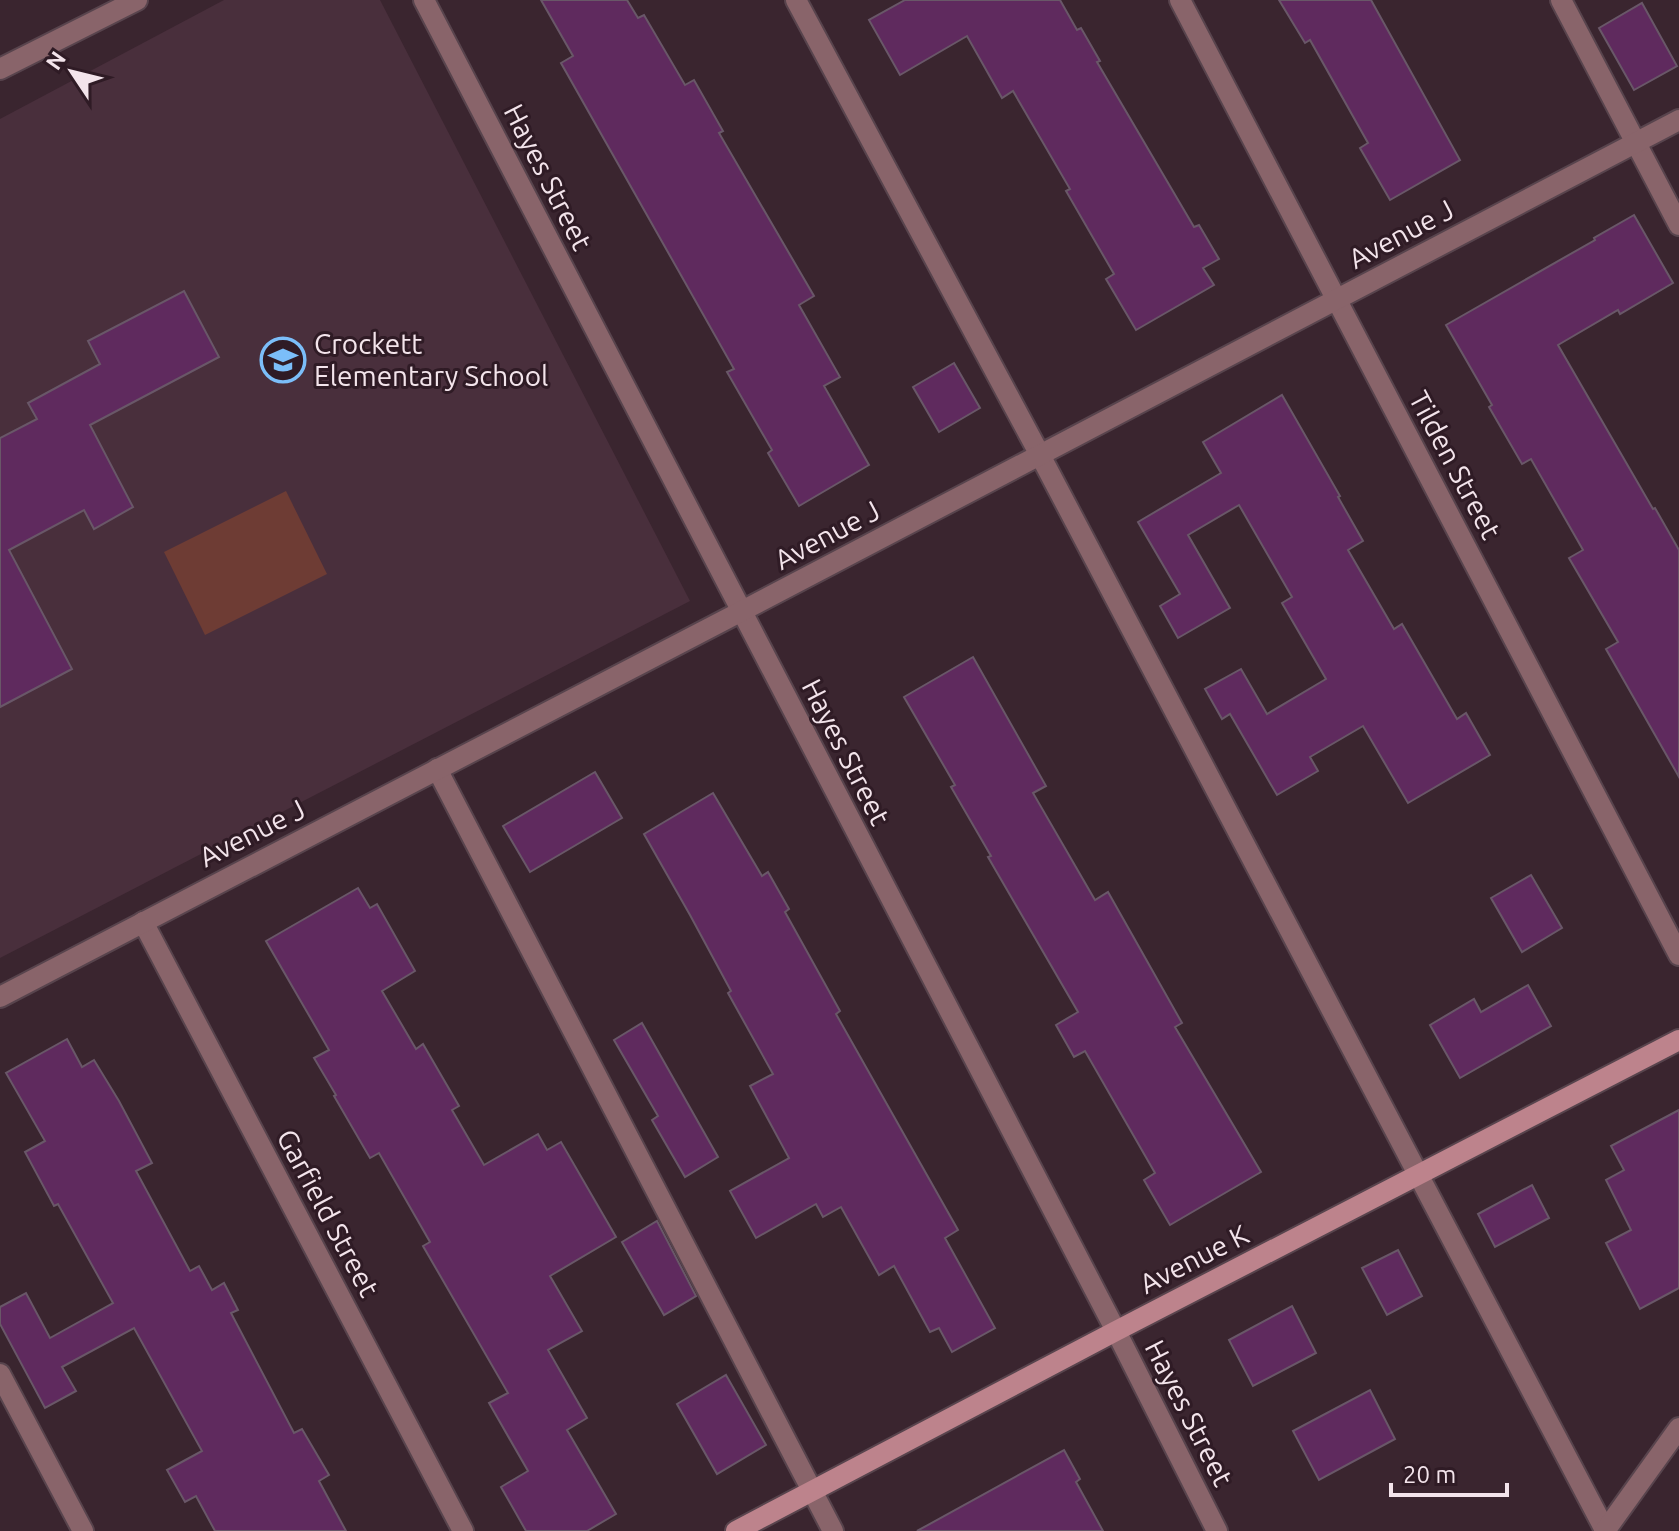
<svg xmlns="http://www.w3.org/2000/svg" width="1679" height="1531" viewBox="0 0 1679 1531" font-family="Ubuntu,sans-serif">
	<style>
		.built { fill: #492f3c }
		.green { fill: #6e3c34 }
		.building { fill: #5f2a5e; stroke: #695768; stroke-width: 2 }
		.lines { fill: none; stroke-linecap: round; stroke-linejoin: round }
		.lane-casing { stroke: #58444d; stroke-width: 24 }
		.street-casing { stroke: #58444d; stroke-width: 24 }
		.secondary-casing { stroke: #58444d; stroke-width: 24 }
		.lane { stroke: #89646a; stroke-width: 20 }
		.street { stroke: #89646a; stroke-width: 20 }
		.secondary { stroke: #bd838c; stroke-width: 20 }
		.labels { text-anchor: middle; stroke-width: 6; stroke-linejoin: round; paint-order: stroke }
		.street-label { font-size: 28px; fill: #f3e4eb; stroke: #2f1b25 }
		.poi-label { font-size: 28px; fill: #f3e4eb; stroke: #2f1b25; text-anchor: start }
	</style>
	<rect width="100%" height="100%" fill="#3a252f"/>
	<!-- built -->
	<polygon class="built" points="224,0 380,0 690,601 0,958 0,119"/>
	<!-- green -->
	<polygon class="green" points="286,491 327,574 205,635 164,552"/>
	<!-- building -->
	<g class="building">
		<polygon points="541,0 627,0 638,18 644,15 685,85 694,80 723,131 719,133 814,296 799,305 840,377 824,386 869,465 799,506 768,453 772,450 727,372 734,369 561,63 573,56"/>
		<polygon points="905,0 1060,0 1077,30 1081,28 1100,61 1097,62 1194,227 1199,225 1219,259 1203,268 1214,285 1136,330 1106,279 1114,274 1066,191 1070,189 1013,91 1002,98 967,36 900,75 869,20"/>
		<polygon points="1279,0 1371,0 1460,160 1390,200 1360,148 1368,143 1310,40 1305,43"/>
		<polygon points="1642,3 1677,66 1634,90 1599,28"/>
		<polygon points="1634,215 1673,283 1620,314 1618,310 1558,345 1653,509 1655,508 1679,550 1679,777 1606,649 1618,642 1569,558 1583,550 1531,459 1522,464 1489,407 1492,405 1446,325 1595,240 1594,238"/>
		<polygon points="184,291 219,357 90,425 133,507 94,529 84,510 9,550 72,669 0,707 0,438 37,419 28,403 100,364 88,341"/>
		<polygon points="954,363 980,408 939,432 913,387"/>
		<polygon points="1282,395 1340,496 1338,497 1363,541 1348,550 1394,629 1402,624 1457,719 1466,713 1490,755 1408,803 1363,726 1310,757 1318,771 1277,795 1230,714 1222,719 1205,689 1241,669 1267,714 1326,679 1282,603 1292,597 1239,505 1188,535 1230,608 1178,638 1160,606 1180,594 1138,522 1221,473 1203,442"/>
		<polygon points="973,657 1046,786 1033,793 1095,900 1108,892 1182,1023 1175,1027 1261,1172 1170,1225 1144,1180 1155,1173 1085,1051 1074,1057 1056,1025 1078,1012 988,857 991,856 951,787 955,785 904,697"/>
		<polygon points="595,772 622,818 530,872 503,826"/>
		<polygon points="713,793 762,876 768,872 789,909 785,912 840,1011 836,1014 958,1230 945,1238 995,1328 952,1352 939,1328 930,1332 894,1266 879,1275 841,1207 823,1217 816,1204 756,1238 730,1191 789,1158 750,1086 773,1074 728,993 731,991 690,915 644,834"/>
		<polygon points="1531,875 1562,928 1522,952 1491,898"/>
		<polygon points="358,888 370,908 377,904 415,971 382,991 416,1049 423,1044 459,1106 452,1110 484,1165 538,1134 547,1150 561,1142 616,1237 550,1276 582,1331 548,1350 587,1418 567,1430 616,1514 587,1531 526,1531 501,1487 528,1471 489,1403 508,1393 423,1246 430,1242 379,1153 370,1158 334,1096 336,1095 314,1058 329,1050 266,941"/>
		<polygon points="1528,985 1551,1026 1460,1078 1430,1025 1474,999 1481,1012"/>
		<polygon points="642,1023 718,1157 685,1177 652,1120 658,1116 614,1040"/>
		<polygon points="67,1039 82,1067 94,1060 119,1101 152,1163 136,1171 190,1271 199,1266 212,1290 224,1283 238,1310 231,1313 294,1433 302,1429 329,1475 319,1481 346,1531 215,1531 196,1496 185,1502 167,1470 202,1451 134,1328 62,1367 76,1391 45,1408 0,1324 0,1307 26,1293 50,1338 113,1303 58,1204 54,1206 25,1152 45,1141 6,1073"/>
		<polygon points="1679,1110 1679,1288 1640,1309 1606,1243 1631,1230 1606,1180 1624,1170 1611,1146"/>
		<polygon points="1532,1185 1549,1218 1495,1247 1478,1214"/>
		<polygon points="657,1221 696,1296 664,1315 622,1242"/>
		<polygon points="1398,1250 1422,1296 1387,1315 1362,1268"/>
		<polygon points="1292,1306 1316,1353 1253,1386 1229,1340"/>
		<polygon points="726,1375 766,1445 717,1474 677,1404"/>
		<polygon points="1370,1390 1395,1439 1319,1480 1293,1431"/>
		<polygon points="1064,1450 1080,1479 1076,1482 1103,1531 917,1531"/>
	</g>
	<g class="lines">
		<!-- lane casing -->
		<g class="lane-casing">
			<g id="lane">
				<polyline points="796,0 1040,455 1605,1530"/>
				<polyline points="1561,0 1679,225"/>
				<polyline points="437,769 833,1531"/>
				<polyline points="0,1374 83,1531"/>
			</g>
		</g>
		<!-- street casing -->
		<g class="street-casing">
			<g id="street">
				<polyline points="424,0 1116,1331 1217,1531"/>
				<polyline points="1180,0 1679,955"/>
				<polyline points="0,69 137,0"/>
				<polyline points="143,922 463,1531"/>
				<polyline points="0,997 742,611 1679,120"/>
				<polyline points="1605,1531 1679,1428"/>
			</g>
		</g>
		<!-- secondary casing -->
		<g class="secondary-casing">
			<polyline id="secondary" points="736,1531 1116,1331 1679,1040"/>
		</g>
		<!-- lane -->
		<use href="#lane" class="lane"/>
		<!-- street -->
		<use href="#street" class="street"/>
		<!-- secondary -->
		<use href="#secondary" class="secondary"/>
	</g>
	<!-- icons -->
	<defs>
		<g id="school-ring" transform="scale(2.3)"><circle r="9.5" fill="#2f1b25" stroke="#7bbef9" stroke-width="1.5"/><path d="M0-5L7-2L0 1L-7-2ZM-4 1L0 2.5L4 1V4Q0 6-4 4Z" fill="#7bbef9"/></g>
	</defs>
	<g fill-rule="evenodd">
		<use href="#school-ring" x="283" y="360"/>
	</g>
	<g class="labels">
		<!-- street labels -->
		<g class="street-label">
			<text transform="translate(548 177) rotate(63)" y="10">Hayes Street</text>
			<text transform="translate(1401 234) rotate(-28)" y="10">Avenue J</text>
			<text transform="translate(1455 465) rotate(62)" y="10">Tilden Street</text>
			<text transform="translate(827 535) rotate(-28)" y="10">Avenue J</text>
			<text transform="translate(846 752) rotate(63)" y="10">Hayes Street</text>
			<text transform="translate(252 833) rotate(-27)" y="10">Avenue J</text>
			<text transform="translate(328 1213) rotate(62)" y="10">Garfield Street</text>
			<text transform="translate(1194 1259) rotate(-27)" y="10">Avenue K</text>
			<text transform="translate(1189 1413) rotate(63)" y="10">Hayes Street</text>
		</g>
		<!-- poi labels -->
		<g class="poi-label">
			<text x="314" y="354">Crockett<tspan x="314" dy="32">Elementary School</tspan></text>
		</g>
	</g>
	<!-- north arrow -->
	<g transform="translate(72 72) rotate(305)" stroke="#2f1b25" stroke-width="6" paint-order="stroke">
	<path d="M0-6L14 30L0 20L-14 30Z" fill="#f3e4eb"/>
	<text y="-12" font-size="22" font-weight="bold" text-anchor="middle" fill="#f3e4eb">N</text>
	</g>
	<!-- scale -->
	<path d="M1391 1483v12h116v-12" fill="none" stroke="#f3e4eb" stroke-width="4"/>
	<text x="1403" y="1483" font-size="24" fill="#f3e4eb" stroke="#2f1b25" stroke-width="6" paint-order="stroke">20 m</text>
</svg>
